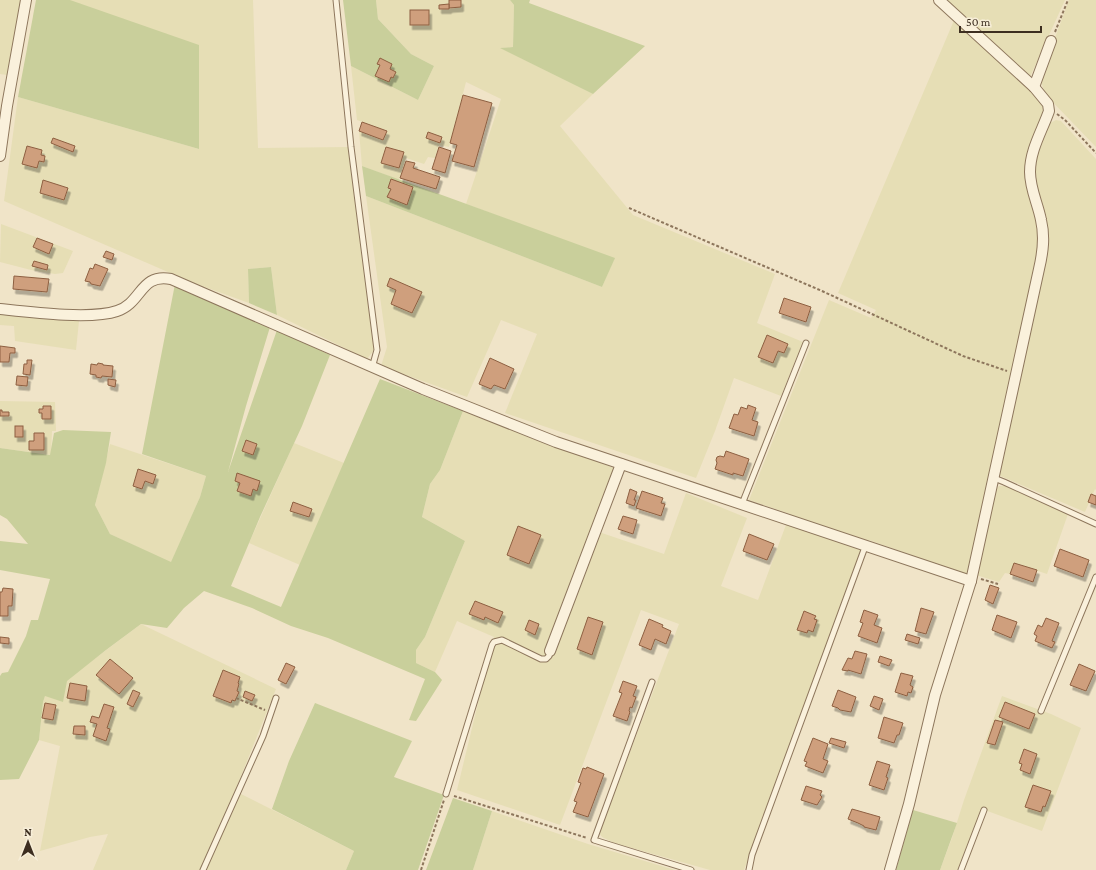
<svg xmlns="http://www.w3.org/2000/svg" width="1096" height="870" viewBox="0 0 1096 870" font-family="'Crimson Pro',serif">
	<style>
		.farmland { fill: #e6deb5 }
		.green { fill: #c9cf9b }
		.building { fill: #cf9f7d; stroke: #8d5f41; filter: url(#shadow) }
		.lines { fill: none; stroke-linecap: round; stroke-linejoin: round }
		.lane-casing { stroke: #8d765c; stroke-width: 7 }
		.street-casing { stroke: #8d765c; stroke-width: 12 }
		.path { stroke: #8d765c; stroke-width: 2; stroke-dasharray: 3 2; stroke-linecap: butt }
		.lane { stroke: #faf1dc; stroke-width: 5 }
		.street { stroke: #faf1dc; stroke-width: 10 }
	</style>
	<defs>
		<filter id="shadow"><feDropShadow dx="2.5" dy="4.5" stdDeviation="0" flood-color="#0004"/></filter>
	</defs>
	<rect width="100%" height="100%" fill="#f0e4c8"/>
	<!-- farmland -->
	<g class="farmland">
		<polygon points="0,0 22,0 7,75 0,74"/>
		<polygon points="70,0 253,0 258,148 349,147 374,350 367,359 277,315 271,267 248,269 249,303 191,282 4,201 18,97 199,149"/>
		<polygon points="376,0 510,0 514,5 513,47 501,48 593,94 560,126 633,215 775,274 757,323 803,342 781,396 734,378 715,431 696,478 505,413 537,334 501,320 467,397 381,366 387,347 366,196 602,287 614,259 466,204 501,99 466,82 449,147 439,145 435,158 428,157 424,164 406,158 399,180 362,166 359,131 383,140 386,131 357,120 351,66 418,100 434,66 411,54 378,19"/>
		<polygon points="947,0 1065,0 1030,77"/>
		<polygon points="1069,0 1096,0 1096,147 1045,94 1040,78"/>
		<polygon points="955,18 1035,92 1043,104 1044,109 1026,159 1025,175 1030,199 1037,222 1038,238 1038,256 967,575 869,540 744,870 710,870 614,843 602,837 599,833 679,624 641,610 560,825 457,790 494,637 457,621 435,672 416,663 416,650 425,637 465,541 422,517 430,484 440,470 463,411 614,468 593,530 664,554 686,493 747,518 721,586 758,600 790,514 749,500 829,300 871,318 876,310 838,293"/>
		<polygon points="1056,120 1061,121 1096,159 1096,490 1095,489 1085,512 998,475 1045,264 1048,244 1047,228 1038,194 1034,174 1035,159 1044,133 1050,123"/>
		<polygon points="1,224 73,251 63,273 55,274 31,270 0,262"/>
		<polygon points="0,313 79,321 76,350 15,341 14,326 0,325"/>
		<polygon points="0,401 55,402 56,431 52,431 51,455 0,448"/>
		<polygon points="294,443 344,463 300,565 249,543"/>
		<polygon points="110,444 206,476 200,497 171,563 110,534 95,505"/>
		<polygon points="999,486 1005,486 1023,493 1068,514 1047,574 1014,563 1010,574 1005,573 999,582 976,575 995,490"/>
		<polygon points="141,624 276,689 235,791 354,851 346,870 93,870 108,834 90,837 40,851 60,746 39,740 43,702 45,696"/>
		<polygon points="1002,696 1051,714 1081,728 1042,831 982,809 958,870 940,870 952,838 964,800"/>
		<polygon points="492,811 588,844 675,870 473,870"/>
	</g>
	<!-- green -->
	<g class="green">
		<polygon points="36,0 70,0 199,45 199,149 18,97"/>
		<polygon points="343,0 376,0 378,19 411,54 434,66 418,100 351,66"/>
		<polygon points="510,0 530,0 529,3 645,46 593,94 500,48 513,47 514,5"/>
		<polygon points="362,166 615,258 602,287 366,196"/>
		<polygon points="271,267 277,315 249,303 248,269"/>
		<polygon points="175,284 270,327 246,406 228,472 277,330 330,355 302,426 260,517 231,586 281,607 380,379 463,411 440,470 430,484 422,517 465,541 425,637 416,650 416,663 435,672 442,680 416,721 409,720 425,679 328,638 291,626 252,608 204,591 184,608 167,628 141,624 106,650 67,681 63,702 45,696 43,702 39,740 19,779 0,780 0,676 2,673 8,672 26,636 31,620 38,620 50,579 0,570 0,541 28,544 7,519 0,515 0,448 50,455 54,433 63,430 111,432 106,463 95,505 110,534 171,562 200,497 206,476 142,454"/>
		<polygon points="315,703 412,741 394,777 444,795 418,870 346,870 354,851 272,809 289,761"/>
		<polygon points="453,798 492,811 473,870 426,870"/>
		<polygon points="913,810 957,823 940,870 896,870"/>
	</g>
	<!-- building -->
	<g class="building">
		<polygon points="449,0 461,0 461,7 449,8"/>
		<polygon points="449,4 449,9 439,9 439,5"/>
		<rect x="410" y="10" width="19" height="15"/>
		<polygon points="380,58 392,64 390,69 396,72 393,78 391,77 389,82 375,76 380,65 377,64"/>
		<polygon points="463,95 492,103 474,167 452,161 457,145 450,143"/>
		<polygon points="362,122 387,131 383,140 359,131"/>
		<polygon points="428,132 442,137 440,143 426,138"/>
		<polygon points="53,138 75,146 73,152 51,143"/>
		<polygon points="27,146 42,150 41,155 45,156 44,162 39,161 37,168 22,164"/>
		<polygon points="386,147 404,152 399,168 381,163"/>
		<polygon points="439,147 451,151 445,173 432,169"/>
		<polygon points="406,161 415,163 413,168 440,177 436,189 400,178"/>
		<polygon points="391,179 413,187 407,205 387,197 391,189 388,188"/>
		<polygon points="43,180 68,188 64,200 40,193"/>
		<polygon points="37,238 53,244 49,254 33,247"/>
		<polygon points="106,251 114,254 112,260 103,257"/>
		<polygon points="34,261 48,265 47,270 32,266"/>
		<polygon points="95,264 108,269 100,286 91,284 90,282 85,281 90,268 93,269"/>
		<polygon points="14,276 49,279 47,292 13,289"/>
		<polygon points="390,278 422,292 412,313 391,304 396,290 387,286"/>
		<polygon points="784,298 811,307 806,322 779,313"/>
		<polygon points="767,335 788,344 784,353 778,351 773,363 758,357"/>
		<polygon points="0,346 15,348 15,353 10,353 9,362 0,362"/>
		<polygon points="490,358 514,369 505,389 494,385 491,389 479,384"/>
		<polygon points="27,360 32,360 30,375 23,374 24,364 27,364"/>
		<polygon points="98,363 103,364 103,365 113,366 112,377 102,376 101,378 96,377 96,375 90,374 91,364 97,365"/>
		<polygon points="17,376 28,377 27,386 16,385"/>
		<polygon points="108,379 116,380 115,387 108,385"/>
		<polygon points="748,405 756,408 752,420 758,422 754,436 729,428 734,414 738,415 741,407 747,409"/>
		<polygon points="43,406 51,406 51,419 42,419 42,413 39,413 39,409 43,409"/>
		<polygon points="0,410 2,410 2,412 9,412 9,416 0,416"/>
		<rect x="15" y="426" width="8" height="11"/>
		<polygon points="34,433 44,433 44,450 29,450 29,441 34,441"/>
		<polygon points="246,440 257,444 253,455 242,451"/>
		<polygon points="726,451 749,459 743,476 733,473 733,475 715,469 717,463 716,460 717,457 720,456 724,457"/>
		<polygon points="138,469 156,475 153,484 145,481 142,489 133,486"/>
		<polygon points="237,473 260,481 257,491 253,489 251,496 237,491 240,483 235,481"/>
		<polygon points="630,489 637,492 634,500 636,500 634,506 626,503"/>
		<polygon points="642,491 663,498 661,503 665,504 661,516 636,508"/>
		<polygon points="1091,494 1096,496 1096,505 1088,502"/>
		<polygon points="293,502 312,509 309,517 290,511"/>
		<polygon points="623,516 637,520 633,534 618,529"/>
		<polygon points="518,526 541,535 529,564 507,555"/>
		<polygon points="749,534 774,544 767,560 743,551"/>
		<polygon points="1060,549 1089,560 1083,577 1054,566"/>
		<polygon points="1014,563 1037,570 1033,582 1010,574"/>
		<polygon points="990,585 999,588 993,604 985,600"/>
		<polygon points="3,588 13,589 12,606 8,606 8,616 0,616 0,592 2,592"/>
		<polygon points="475,601 503,612 498,623 485,617 484,620 469,614"/>
		<polygon points="921,608 934,612 926,634 915,631"/>
		<polygon points="864,610 878,615 874,625 882,628 877,643 858,636 863,623 860,622"/>
		<polygon points="804,611 816,616 814,619 817,620 813,632 808,630 807,633 797,630"/>
		<polygon points="997,615 1017,622 1011,638 992,630"/>
		<polygon points="588,617 603,622 592,655 577,649"/>
		<polygon points="1046,618 1059,623 1052,641 1055,642 1052,648 1035,641 1037,636 1034,634 1038,625 1042,627"/>
		<polygon points="649,619 663,625 662,627 671,631 666,644 655,639 651,650 639,645"/>
		<polygon points="529,620 539,624 535,635 525,630"/>
		<polygon points="907,634 920,638 918,644 905,640"/>
		<polygon points="0,637 9,638 9,644 0,643"/>
		<polygon points="855,651 867,654 861,674 848,670 848,671 842,670 848,658 852,659"/>
		<polygon points="880,656 892,660 889,666 878,662"/>
		<polygon points="110,659 133,678 119,694 96,675"/>
		<polygon points="286,663 295,667 286,684 278,680"/>
		<polygon points="1079,664 1095,671 1086,691 1070,685"/>
		<polygon points="223,670 240,677 238,683 239,684 237,691 239,692 235,701 232,700 231,703 213,696"/>
		<polygon points="901,673 913,676 910,685 913,687 911,693 908,692 907,696 895,692"/>
		<polygon points="623,681 637,686 633,696 636,697 632,708 630,707 629,711 630,712 627,721 613,716 622,693 619,692"/>
		<polygon points="70,683 87,686 85,701 67,698"/>
		<polygon points="133,690 140,693 133,707 127,704"/>
		<polygon points="838,690 856,697 851,712 840,710 838,708 832,706"/>
		<polygon points="245,691 255,695 252,701 243,697"/>
		<polygon points="874,696 883,699 879,710 870,706"/>
		<polygon points="1005,702 1035,714 1029,729 999,717"/>
		<polygon points="45,703 56,705 53,720 42,718"/>
		<polygon points="104,704 114,707 107,728 110,729 106,741 93,736 97,724 90,722 92,716 99,718"/>
		<polygon points="884,717 903,723 899,735 897,735 894,743 878,738"/>
		<polygon points="995,720 1003,722 995,745 987,743"/>
		<polygon points="74,726 85,726 85,735 73,734"/>
		<polygon points="813,738 828,744 823,759 828,761 823,773 805,766 807,762 804,761"/>
		<polygon points="831,738 846,742 844,748 829,743"/>
		<polygon points="1024,749 1037,754 1030,774 1020,770 1022,764 1019,763"/>
		<polygon points="877,761 890,765 886,777 888,778 884,790 869,785"/>
		<polygon points="587,767 604,774 588,817 573,812 577,802 574,801 581,783 578,782 583,768 586,769"/>
		<polygon points="1033,785 1051,791 1045,807 1043,806 1041,812 1025,807"/>
		<polygon points="806,786 822,791 820,795 822,797 817,805 801,800"/>
		<polygon points="852,809 880,817 876,830 864,827 864,826 858,823 848,819"/>
	</g>
	<g class="lines">
		<!-- lane casing -->
		<g class="lane-casing">
			<g id="lane">
				<polyline points="336,0 351,147 377,350 372,368"/>
				<polyline points="994,478 1004,482 1096,524"/>
				<polyline points="742,504 806,343"/>
				<polyline points="652,682 594,840 691,870"/>
				<polyline points="1041,711 1096,577"/>
				<polyline points="446,794 492,645 494,642 502,640 541,659 546,659 549,656 550,651"/>
				<polyline points="203,870 263,736 276,698"/>
				<polyline points="749,870 752,855 865,547"/>
				<polyline points="961,870 984,810"/>
			</g>
		</g>
		<!-- street casing -->
		<g class="street-casing">
			<g id="street">
				<polyline points="1034,87 1051,41"/>
				<polyline points="0,156 7,106 26,0"/>
				<path d="M0 309C28 312 91 320 117 311 142 303 140 273 171 279L423 389 556 442 971 581"/>
				<polyline points="550,651 621,464"/>
				<path d="M890 870 909 804 935 695 971 581 1039 269C1043 252 1045 237 1041 220 1038 204 1030 189 1030 172 1030 150 1042 131 1049 111L1048 104 1034 87 939 0"/>
			</g>
		</g>
		<!-- path -->
		<g class="path">
			<polyline points="1055,32 1068,0"/>
			<polyline points="1057,114 1065,120 1096,153"/>
			<polyline points="629,208 822,291 963,356 1007,371"/>
			<polyline points="981,579 998,584"/>
			<polyline points="236,698 265,710"/>
			<polyline points="454,796 587,838"/>
			<polyline points="421,870 444,800"/>
		</g>
		<!-- lane -->
		<use href="#lane" class="lane"/>
		<!-- street -->
		<use href="#street" class="street"/>
	</g>
	<!-- north arrow -->
	<g transform="translate(28 842)" stroke="#f7eed8" stroke-width="3" paint-order="stroke">
	<path d="M0-3L7 15L0 10L-7 15Z" fill="#3d2e20"/>
	<text y="-6" font-size="11" font-weight="bold" text-anchor="middle" fill="#3d2e20">N</text>
	</g>
	<!-- scale -->
	<path d="M960 26v6h81v-6" fill="none" stroke="#3d2e20" stroke-width="2"/>
	<text x="966" y="26" font-size="12" fill="#3d2e20" stroke="#f7eed8" stroke-width="3" paint-order="stroke">50 m</text>
</svg>
